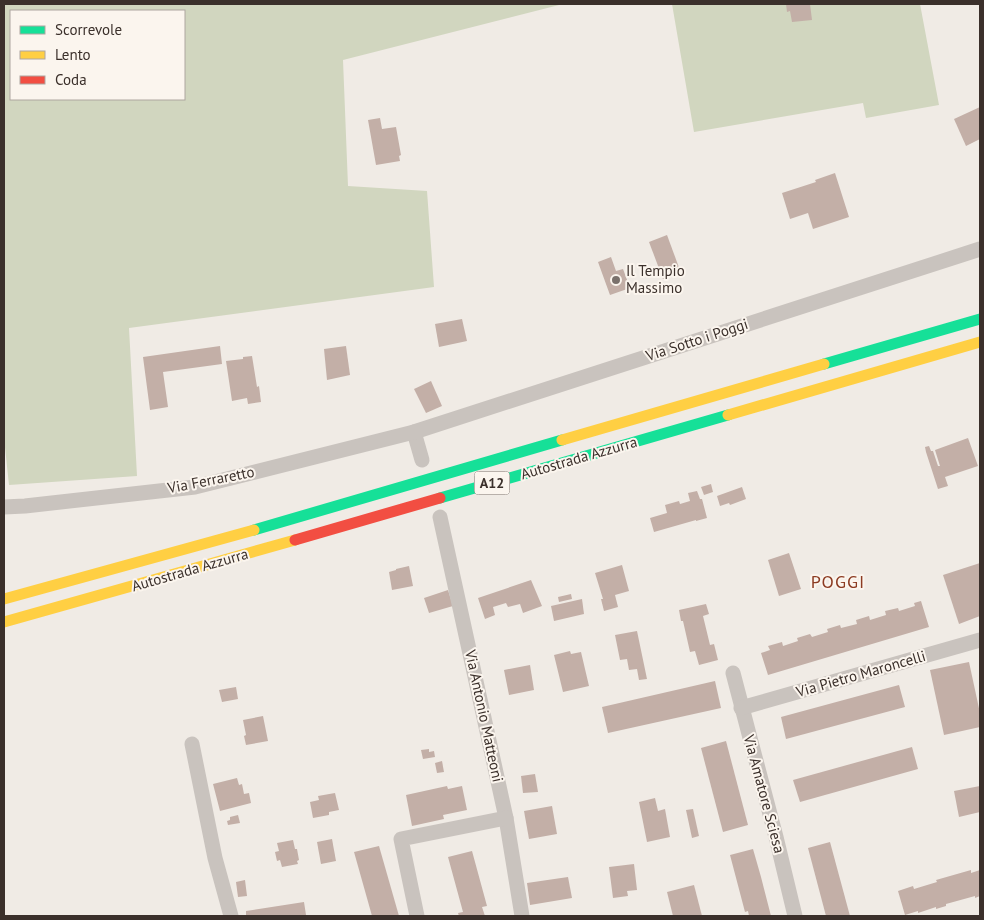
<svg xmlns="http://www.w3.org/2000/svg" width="984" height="920" viewBox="0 0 984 920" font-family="'PT Sans',sans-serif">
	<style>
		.green { fill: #d1d6bf; fill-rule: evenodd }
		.building { fill: #c3afa7 }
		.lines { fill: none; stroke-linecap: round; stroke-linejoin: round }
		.street { stroke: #c9c3be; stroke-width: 15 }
		.fast { stroke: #16e098; stroke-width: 11 }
		.slow { stroke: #ffcf43; stroke-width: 11 }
		.jam { stroke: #f24e42; stroke-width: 11 }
		.poi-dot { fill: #7a716c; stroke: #fbf5ee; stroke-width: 2 }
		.labels { text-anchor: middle; stroke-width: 4; stroke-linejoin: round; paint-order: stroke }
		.shield { fill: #fbf5ee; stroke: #756b66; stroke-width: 1 }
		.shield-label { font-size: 14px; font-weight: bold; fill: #3b302b }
		.poi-label { font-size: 15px; fill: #3b302b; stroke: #fbf5ee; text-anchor: start }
		.street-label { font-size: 15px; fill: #3b302b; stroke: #fbf5ee }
		.quarter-label { font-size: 18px; letter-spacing: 1px; fill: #8c3b22; stroke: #fbf5ee }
	</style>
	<rect width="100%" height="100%" fill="#f0ebe5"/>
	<!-- green -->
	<g class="green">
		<path d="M4 4H563L343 60 348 186 427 191 434 287 129 328 137 476 9 485 4 438ZM11 11H184V99H11Z"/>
		<polygon points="672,4 920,4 939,105 866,118 863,103 694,132"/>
	</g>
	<!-- building -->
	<g class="building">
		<polygon points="786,4 810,4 812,20 792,22 790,11 787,12"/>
		<polygon points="980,107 980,139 966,146 954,119"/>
		<polygon points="380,118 382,129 396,127 401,155 399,156 400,161 376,165 368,120"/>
		<polygon points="835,173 849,217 813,229 808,213 790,219 782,193 816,182 815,180"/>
		<polygon points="667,235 681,273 663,279 649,242"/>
		<polygon points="611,257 616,271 623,269 630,288 610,295 598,262"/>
		<polygon points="462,319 467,341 439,347 435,324"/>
		<polygon points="220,346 222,364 163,372 168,407 150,410 143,357"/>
		<polygon points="346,346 350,375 327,380 324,349"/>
		<polygon points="252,356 257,387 259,386 261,402 248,404 247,398 232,401 226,361 243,359 243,357"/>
		<polygon points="431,381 442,406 426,413 414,389"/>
		<polygon points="968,438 978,466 945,477 948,486 938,489 926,452 925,447 929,446 931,451 933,451 938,466 940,466 935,450"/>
		<polygon points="711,484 713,492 704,495 701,487"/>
		<polygon points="742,487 746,499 730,505 729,503 720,506 717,496"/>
		<polygon points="697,491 700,499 702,499 707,518 696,521 696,520 654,532 650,518 667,513 665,505 679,501 680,504 690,501 688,493"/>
		<polygon points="789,553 801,589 779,596 768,560"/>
		<polygon points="980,563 980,616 959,624 943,575"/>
		<polygon points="622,565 629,591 615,595 618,607 604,611 601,599 603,599 595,573"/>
		<polygon points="409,566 413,586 392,590 389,572 396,570 396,569"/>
		<polygon points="531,580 542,606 523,613 520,604 508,607 506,603 493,607 495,615 485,619 478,598"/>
		<polygon points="448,590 453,606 429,613 424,598"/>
		<polygon points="571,594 572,599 559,602 558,597"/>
		<polygon points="582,599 584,614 554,621 551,606"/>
		<polygon points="921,601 929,627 768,675 761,653 770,650 768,646 782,642 783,646 798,641 797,638 810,634 812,637 828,632 827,629 840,625 841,628 857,624 856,620 869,616 870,620 886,615 885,611 898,608 899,611 915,606 914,603"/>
		<polygon points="706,604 709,614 703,616 710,645 714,644 718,660 699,665 695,651 690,652 683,621 681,621 679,610"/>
		<polygon points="637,631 647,679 639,680 637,669 629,670 627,659 620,660 615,635"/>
		<polygon points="570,651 571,654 581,652 589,686 563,692 554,655"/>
		<polygon points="969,662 980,713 980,727 944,735 930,670"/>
		<polygon points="530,665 534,690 509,695 504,670"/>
		<polygon points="715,681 721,708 608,733 602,707"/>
		<polygon points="899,685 905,707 786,739 781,717"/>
		<polygon points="236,687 238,699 222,702 219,690"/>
		<polygon points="263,716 268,741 246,745 244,736 246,735 243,720"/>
		<polygon points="726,741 748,825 723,832 701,748"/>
		<polygon points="912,747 918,769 800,802 793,780"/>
		<polygon points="429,749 429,752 434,751 435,757 423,759 421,750"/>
		<polygon points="442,761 444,772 437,773 435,763"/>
		<polygon points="535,774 538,792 523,793 521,776"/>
		<polygon points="237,778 239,785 242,784 244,794 249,793 251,803 220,811 213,784"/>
		<polygon points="447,786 448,789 462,786 467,810 443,815 444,819 412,826 406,795"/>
		<polygon points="980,786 980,812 959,817 954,791"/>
		<polygon points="335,793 339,810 329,812 329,815 313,818 310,802 319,800 318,796"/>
		<polygon points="655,798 658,811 665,809 670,837 647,842 639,802"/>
		<polygon points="552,806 557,834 529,839 524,811"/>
		<polygon points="693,809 699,836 692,838 686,810"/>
		<polygon points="238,815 240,823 228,825 227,821 230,820 230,817"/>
		<polygon points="332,839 336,861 321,864 317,842"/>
		<polygon points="293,840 295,849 297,849 299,860 297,861 298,864 282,867 280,860 277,861 275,852 279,851 277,843"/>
		<polygon points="830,842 850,916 826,916 808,848"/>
		<polygon points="379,846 399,916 372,916 354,852"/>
		<polygon points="753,849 761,877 771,916 749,916 748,911 745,912 730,855"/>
		<polygon points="472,851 487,906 482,907 485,916 459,916 458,913 463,912 448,857"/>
		<polygon points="634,864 637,890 627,891 628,896 613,898 609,867"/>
		<polygon points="971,870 971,873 980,870 980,896 975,898 975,896 946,904 946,906 936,909 936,907 918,913 918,911 905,915 898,891 913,886 914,889 937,882 936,880"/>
		<polygon points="568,877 572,898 530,905 527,883"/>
		<polygon points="245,880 247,896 238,897 236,882"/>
		<polygon points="694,885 702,916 673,916 667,892"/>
		<polygon points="304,902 306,915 297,916 246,916 246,911"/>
	</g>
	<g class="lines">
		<!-- street -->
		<g class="street">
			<polyline points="414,432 422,460"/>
			<polyline points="4,507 25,506 195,487 414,432 980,249"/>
			<polyline points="440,517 506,818 522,916"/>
			<polyline points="733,673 776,837 795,916"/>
			<polyline points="741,708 980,640"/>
			<polyline points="192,744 215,858 231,916"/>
			<polyline points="417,916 401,839 506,818"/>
		</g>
		<!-- fast -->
		<g class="fast">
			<polyline points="824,364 980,319"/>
			<polyline points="440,498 728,415"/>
			<polyline points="254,530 562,440"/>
		</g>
		<!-- slow -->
		<g class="slow">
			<polyline points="728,415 980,342"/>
			<polyline points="562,440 824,364"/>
			<polyline points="4,599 254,530"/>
			<polyline points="4,622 295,540"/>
		</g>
		<!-- jam -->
		<polyline class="jam" points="295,540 440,498"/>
	</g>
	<!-- markers -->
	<circle class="poi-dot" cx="616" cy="280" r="5"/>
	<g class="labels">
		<!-- shield labels -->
		<rect class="shield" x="474.5" y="471.5" width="35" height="23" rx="4"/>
		<g class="shield-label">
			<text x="492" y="488">A12</text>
		</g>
		<!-- poi labels -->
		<g class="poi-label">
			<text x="626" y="276">Il Tempio<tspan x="626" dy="17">Massimo</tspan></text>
		</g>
		<!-- street labels -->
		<g class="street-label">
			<text transform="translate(697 340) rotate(-18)" y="5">Via Sotto i Poggi</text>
			<text transform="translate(579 458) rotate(-16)" y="5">Autostrada Azzurra</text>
			<text transform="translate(211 480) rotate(-11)" y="5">Via Ferraretto</text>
			<text transform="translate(190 570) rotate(-16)" y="5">Autostrada Azzurra</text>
			<text transform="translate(861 674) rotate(-16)" y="5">Via Pietro Maroncelli</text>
			<text transform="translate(484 716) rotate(78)" y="5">Via Antonio Matteoni</text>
			<text transform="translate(764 794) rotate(75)" y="5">Via Amatore Sciesa</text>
		</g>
		<!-- quarter labels -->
		<g class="quarter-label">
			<text x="838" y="588">POGGI</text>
		</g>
	</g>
	<!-- border -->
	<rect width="984" height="920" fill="none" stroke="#3b302b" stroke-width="10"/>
	<!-- legend -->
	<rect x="10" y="10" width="175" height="90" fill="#fbf5ee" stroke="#aea6a0"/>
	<rect x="20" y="26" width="25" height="8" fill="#16e098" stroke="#aea6a0"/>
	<text x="55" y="35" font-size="15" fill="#3b302b">Scorrevole</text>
	<rect x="20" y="51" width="25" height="8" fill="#ffcf43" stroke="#aea6a0"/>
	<text x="55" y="60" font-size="15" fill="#3b302b">Lento</text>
	<rect x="20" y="76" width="25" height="8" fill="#f24e42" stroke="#aea6a0"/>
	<text x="55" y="85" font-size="15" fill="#3b302b">Coda</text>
</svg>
